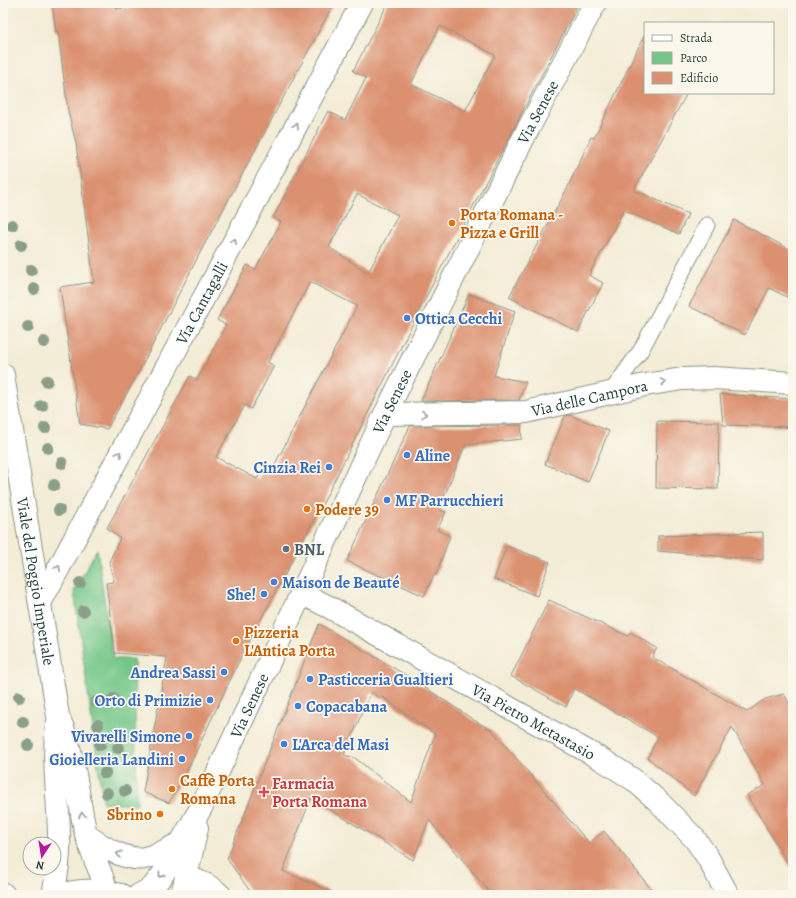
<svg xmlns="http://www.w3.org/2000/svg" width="796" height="898" viewBox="0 0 796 898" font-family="Alegreya,serif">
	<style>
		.green { fill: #75c789; stroke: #4a825e }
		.building { fill: #db9070; fill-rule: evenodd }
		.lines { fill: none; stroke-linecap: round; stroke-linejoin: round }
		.lane-casing { stroke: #899485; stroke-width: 17 }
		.street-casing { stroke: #899485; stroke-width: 24 }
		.primary-casing { stroke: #899485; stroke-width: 24 }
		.lane { stroke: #fff; stroke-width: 15 }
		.street { stroke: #fff; stroke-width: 22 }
		.primary { stroke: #fff; stroke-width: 22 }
		.tree { fill: #8a9f88 }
		.oneway { stroke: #8f9e9a }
		.food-dot { fill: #e8710a; stroke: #fbf7ec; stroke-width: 1.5 }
		.shop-dot { fill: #3f7fe0; stroke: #fbf7ec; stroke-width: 1.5 }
		.service-dot { fill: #5c6f8a; stroke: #fbf7ec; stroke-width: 1.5 }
		.health-dot { fill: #e0444e; stroke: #fbf7ec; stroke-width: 1.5 }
		.labels { text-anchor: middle; stroke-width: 3.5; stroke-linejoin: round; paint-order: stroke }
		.street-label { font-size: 16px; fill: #1f3d34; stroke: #fbf7ec }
		.food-label { font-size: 16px; font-weight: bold; fill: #c56008; stroke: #fbf7ec; text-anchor: start }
		.shop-label { font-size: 16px; font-weight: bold; fill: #366cbe; stroke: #fbf7ec; text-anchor: start }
		.service-label { font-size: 16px; font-weight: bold; fill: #4e5e75; stroke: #fbf7ec; text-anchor: start }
		.health-label { font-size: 16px; font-weight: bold; fill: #be3a42; stroke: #fbf7ec; text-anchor: start }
	</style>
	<rect width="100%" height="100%" fill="#fbf7ec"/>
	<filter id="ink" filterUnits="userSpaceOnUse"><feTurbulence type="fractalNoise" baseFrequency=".025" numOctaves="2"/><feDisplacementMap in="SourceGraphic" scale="8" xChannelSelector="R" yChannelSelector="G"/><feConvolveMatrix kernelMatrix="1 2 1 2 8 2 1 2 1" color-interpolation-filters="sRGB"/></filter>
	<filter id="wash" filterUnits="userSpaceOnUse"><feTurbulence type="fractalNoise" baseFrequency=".012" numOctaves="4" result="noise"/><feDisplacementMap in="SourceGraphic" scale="16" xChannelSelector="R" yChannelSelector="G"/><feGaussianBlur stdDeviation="0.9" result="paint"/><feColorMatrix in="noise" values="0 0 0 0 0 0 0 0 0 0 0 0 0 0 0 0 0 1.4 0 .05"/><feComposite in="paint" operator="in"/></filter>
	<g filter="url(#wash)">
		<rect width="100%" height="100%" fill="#f3ecd6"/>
		<!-- green -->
		<polygon class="green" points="97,549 113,659 134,659 137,805 103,803 74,591"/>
		<g id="blocks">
			<!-- building -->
			<g class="building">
				<polygon points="52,3 116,3 117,9 160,3 334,3 202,249 138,373 107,429 80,424 60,287 94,282 76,143 68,111 58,31 56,32"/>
				<path d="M388 3H579L427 295 325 499 241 657 185 775 169 803 143 792 167 657 115 653 106 583 114 582 109 562 120 538 107 528 190 376 197 380 226 325 217 320 247 265 255 270 281 222 273 218 328 111 345 120 366 78 353 71ZM440 26 495 55 465 111 411 84ZM357 194 398 215 368 273 329 247ZM310 282 357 306 272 470 265 466 257 479 216 457 245 405 251 409 274 366 268 362Z"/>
				<polygon points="645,34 645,93 687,93 634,190 688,214 679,234 624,210 589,275 603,283 578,332 509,297 567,189 591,137 594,138"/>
				<polygon points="734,220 793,251 793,300 769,288 745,335 689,306"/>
				<polygon points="469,294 515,311 494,376 526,382 519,400 421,401"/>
				<polygon points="720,394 793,399 793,427 723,425"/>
				<polygon points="570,415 609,431 588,482 545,464 565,416"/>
				<polygon points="657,421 719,422 718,489 656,488"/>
				<polygon points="521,425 522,439 465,445 439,509 446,512 437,530 450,536 436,575 434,575 424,596 347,561 410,426"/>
				<polygon points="763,532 763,560 658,551 658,536"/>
				<polygon points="507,546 550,562 537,596 494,579"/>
				<polygon points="549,600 628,636 630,632 657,648 652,657 747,712 765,699 784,694 793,710 793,872 747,795 765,785 732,727 694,796 648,758 658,737 574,688 566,707 511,676"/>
				<path d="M319 624 409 677 480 724 492 730 589 843 604 831 656 895H492L429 820 413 860 311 798 283 871 338 895H253L227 859ZM371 692 380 698 381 696 435 734 411 802 355 758 344 755Z"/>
			</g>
		</g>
	</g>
	<g filter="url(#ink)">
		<use href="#blocks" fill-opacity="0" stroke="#899485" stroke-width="1"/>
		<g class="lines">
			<!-- lane casing -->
			<g class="lane-casing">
				<polyline id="lane" points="611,392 641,350 707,225"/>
			</g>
			<!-- street casing -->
			<g class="street-casing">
				<g id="street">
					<path id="s1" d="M385 414 526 412 645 385 682 379 714 378 793 383"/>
					<path id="s2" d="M301 593 329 607 601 759 634 780 658 801 695 839 708 858 728 895"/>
					<path id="s3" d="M40 603 362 3"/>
					<path d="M87 836C102 846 125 861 144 858 158 856 170 848 182 842"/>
					<path d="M186 877C199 881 210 885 220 895"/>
				</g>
			</g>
			<!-- primary casing -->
			<g class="primary-casing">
				<g id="primary">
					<path id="s4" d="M3 375 58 716C75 753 77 795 86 834 91 854 102 872 107 892"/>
					<polyline points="3,894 4,895"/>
					<path d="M53 895C57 876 60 856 59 837 59 800 52 762 57 725"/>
					<path d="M61 895C81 888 101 890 121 895"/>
					<path id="s5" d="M139 895 152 888 163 874 202 806 385 414 525 135 595 3"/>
					<polyline points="182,895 197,828"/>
				</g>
			</g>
			<!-- lane -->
			<use href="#lane" class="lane"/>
			<!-- street -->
			<use href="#street" class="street"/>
			<!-- primary -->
			<use href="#primary" class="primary"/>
		</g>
		<!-- trees -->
		<g class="tree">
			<circle cx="12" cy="225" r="6"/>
			<circle cx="21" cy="245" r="6"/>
			<circle cx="31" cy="270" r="6"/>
			<circle cx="34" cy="289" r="6"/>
			<circle cx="28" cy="327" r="6"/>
			<circle cx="44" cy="342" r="6"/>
			<circle cx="47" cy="381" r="6"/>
			<circle cx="42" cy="406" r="6"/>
			<circle cx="45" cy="428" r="6"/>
			<circle cx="48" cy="448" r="6"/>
			<circle cx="62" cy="463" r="6"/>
			<circle cx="54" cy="485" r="6"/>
			<circle cx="59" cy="510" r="6"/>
			<circle cx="80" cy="583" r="6"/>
			<circle cx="83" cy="611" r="6"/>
			<circle cx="19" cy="697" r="6"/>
			<circle cx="113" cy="699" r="6"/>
			<circle cx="96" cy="702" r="6"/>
			<circle cx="23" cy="722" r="6"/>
			<circle cx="98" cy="725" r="6"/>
			<circle cx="28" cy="745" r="6"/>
			<circle cx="100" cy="745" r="6"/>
			<circle cx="118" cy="748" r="6"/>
			<circle cx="105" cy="773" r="6"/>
			<circle cx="125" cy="791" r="6"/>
			<circle cx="107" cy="793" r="6"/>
		</g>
		<!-- one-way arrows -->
		<defs><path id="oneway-chevron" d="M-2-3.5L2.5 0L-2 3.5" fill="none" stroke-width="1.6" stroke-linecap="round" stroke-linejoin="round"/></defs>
		<g class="oneway">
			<use href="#oneway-chevron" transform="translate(296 126) rotate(-62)"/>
			<use href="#oneway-chevron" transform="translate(234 241) rotate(-62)"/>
			<use href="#oneway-chevron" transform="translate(663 382) rotate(-9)"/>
			<use href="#oneway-chevron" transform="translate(424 414) rotate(-1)"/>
			<use href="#oneway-chevron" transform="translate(119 454) rotate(-62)"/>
			<use href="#oneway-chevron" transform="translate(58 568) rotate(-62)"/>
			<use href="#oneway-chevron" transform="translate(82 815) rotate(-102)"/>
			<use href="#oneway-chevron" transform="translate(119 854) rotate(-161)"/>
			<use href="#oneway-chevron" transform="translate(161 875) rotate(126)"/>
		</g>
	</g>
	<!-- markers -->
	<g class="food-dot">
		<circle cx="452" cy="223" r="4"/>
		<circle cx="307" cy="509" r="4"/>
		<circle cx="236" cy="641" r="4"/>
		<circle cx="172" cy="789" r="4"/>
		<circle cx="160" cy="814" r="4"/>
	</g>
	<g class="shop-dot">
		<circle cx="407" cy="318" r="4"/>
		<circle cx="407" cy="455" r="4"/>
		<circle cx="329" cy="467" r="4"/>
		<circle cx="387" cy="500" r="4"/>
		<circle cx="274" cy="582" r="4"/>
		<circle cx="264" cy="594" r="4"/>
		<circle cx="224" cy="672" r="4"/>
		<circle cx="310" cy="679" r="4"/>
		<circle cx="210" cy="700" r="4"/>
		<circle cx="298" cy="706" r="4"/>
		<circle cx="189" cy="736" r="4"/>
		<circle cx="284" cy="744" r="4"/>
		<circle cx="182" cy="759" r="4"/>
	</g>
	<circle class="service-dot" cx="286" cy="549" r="4"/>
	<path class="health-dot" d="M262 786h4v4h4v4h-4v4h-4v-4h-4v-4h4z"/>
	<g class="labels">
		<!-- street labels -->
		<g class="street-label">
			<text dy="6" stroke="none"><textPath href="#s5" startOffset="882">Via Senese</textPath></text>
			<text dy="6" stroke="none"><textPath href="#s3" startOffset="341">Via Cantagalli</textPath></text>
			<text dy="6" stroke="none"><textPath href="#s1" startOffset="206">Via delle Campora</textPath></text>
			<text dy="6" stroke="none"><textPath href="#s5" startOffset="558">Via Senese</textPath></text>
			<text dy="6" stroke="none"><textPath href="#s4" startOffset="209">Viale del Poggio Imperiale</textPath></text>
			<text dy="6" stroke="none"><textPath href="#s5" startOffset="222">Via Senese</textPath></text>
			<text dy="6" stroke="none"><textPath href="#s2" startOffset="266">Via Pietro Metastasio</textPath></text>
		</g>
		<!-- food labels -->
		<g class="food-label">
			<text x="460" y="220">Porta Romana -<tspan x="460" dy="18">Pizza e Grill</tspan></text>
			<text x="315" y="515">Podere 39</text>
			<text x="244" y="638">Pizzeria<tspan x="244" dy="18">L'Antica Porta</tspan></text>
			<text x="180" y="786">Caffè Porta<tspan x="180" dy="18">Romana</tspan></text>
			<text x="152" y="820" text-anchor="end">Sbrino</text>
		</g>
		<!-- shop labels -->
		<g class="shop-label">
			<text x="415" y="324">Ottica Cecchi</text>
			<text x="415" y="461">Aline</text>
			<text x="321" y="473" text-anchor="end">Cinzia Rei</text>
			<text x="395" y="506">MF Parrucchieri</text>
			<text x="282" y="588">Maison de Beauté</text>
			<text x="256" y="600" text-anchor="end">She!</text>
			<text x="216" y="678" text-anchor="end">Andrea Sassi</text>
			<text x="318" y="685">Pasticceria Gualtieri</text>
			<text x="202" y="706" text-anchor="end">Orto di Primizie</text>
			<text x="306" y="712">Copacabana</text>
			<text x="181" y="742" text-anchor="end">Vivarelli Simone</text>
			<text x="292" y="750">L'Arca del Masi</text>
			<text x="174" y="765" text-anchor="end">Gioielleria Landini</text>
		</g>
		<!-- service labels -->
		<g class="service-label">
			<text x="294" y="555">BNL</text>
		</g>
		<!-- health labels -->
		<g class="health-label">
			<text x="272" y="789">Farmacia<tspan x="272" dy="18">Porta Romana</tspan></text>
		</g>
	</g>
	<!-- margin -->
	<rect width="796" height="898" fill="none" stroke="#fbf7ec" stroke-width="16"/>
	<!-- legend -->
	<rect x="644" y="22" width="130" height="72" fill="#fbf7ec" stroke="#a3ada2"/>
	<rect x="652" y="35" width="20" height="6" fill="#ffffff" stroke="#a3ada2"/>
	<text x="680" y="42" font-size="12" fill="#1f3d34">Strada</text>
	<rect x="652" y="52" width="20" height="12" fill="#75c789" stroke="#a3ada2"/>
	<text x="680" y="62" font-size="12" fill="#1f3d34">Parco</text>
	<rect x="652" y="72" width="20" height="12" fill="#db9070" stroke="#a3ada2"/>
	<text x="680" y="82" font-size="12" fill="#1f3d34">Edificio</text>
	<!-- north arrow -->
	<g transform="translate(42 856) rotate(192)"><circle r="19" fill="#fbf7ec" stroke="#a3ada2"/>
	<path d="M0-3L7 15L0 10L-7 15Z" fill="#b5179e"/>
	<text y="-6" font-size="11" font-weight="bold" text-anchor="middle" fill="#1f3d34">N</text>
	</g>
</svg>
